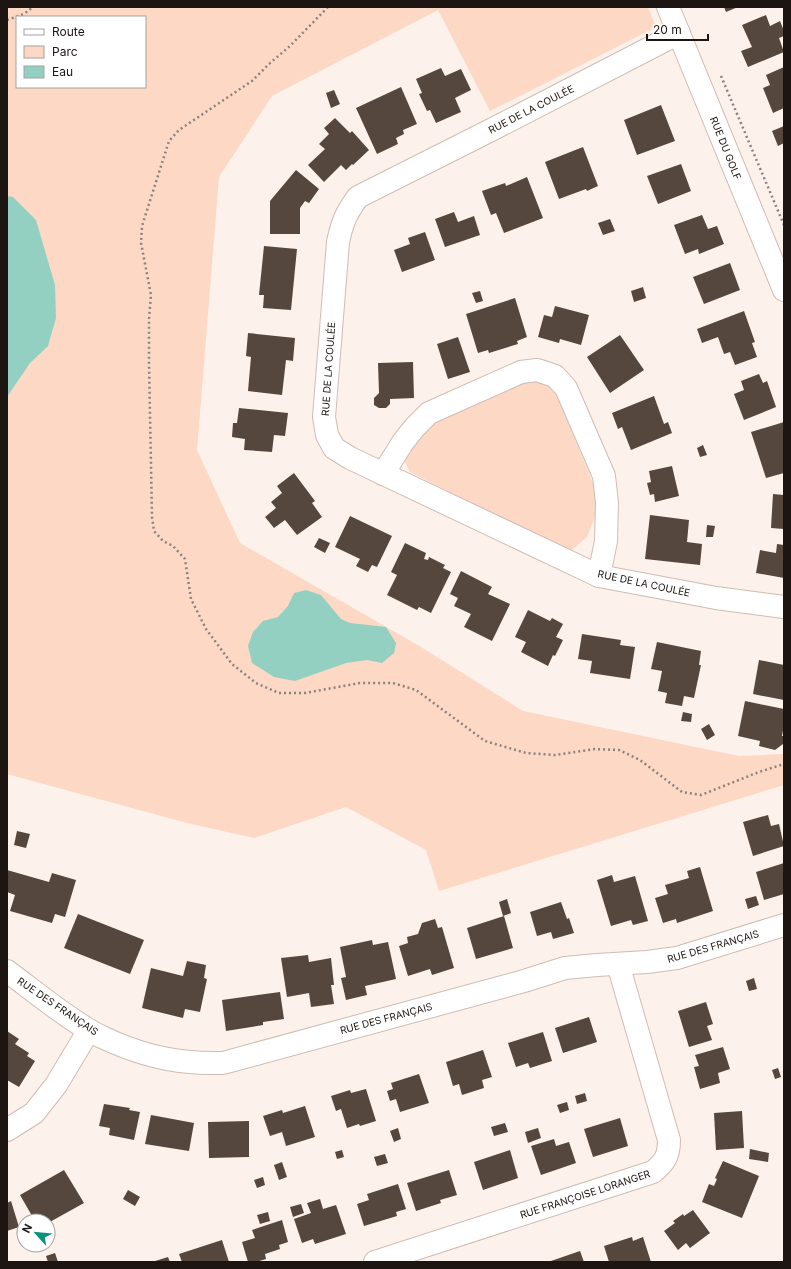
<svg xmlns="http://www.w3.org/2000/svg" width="791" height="1269" viewBox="0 0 791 1269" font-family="Inter,sans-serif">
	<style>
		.green { fill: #fcd8c5; fill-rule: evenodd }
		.water { fill: #94d0c1 }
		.building { fill: #56473e }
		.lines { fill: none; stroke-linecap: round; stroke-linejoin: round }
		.street-casing { stroke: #cfbcb2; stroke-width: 24 }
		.path { stroke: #8c827e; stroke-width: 2.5; stroke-dasharray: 2 3; stroke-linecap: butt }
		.street { stroke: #fff; stroke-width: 22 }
		.labels { text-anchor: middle; stroke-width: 4; stroke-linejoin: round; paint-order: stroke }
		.street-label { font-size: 10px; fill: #1c1512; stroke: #fff }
	</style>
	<rect width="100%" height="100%" fill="#fdf1eb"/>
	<!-- green -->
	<g class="green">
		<path d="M7 7H648L656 27 490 111 438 10 272 96 219 177 197 450 240 543 421 647 523 711 739 756 784 754V785L439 891 426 850 346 807 254 838 187 823 7 774ZM17 17H145V87H17Z"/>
		<polygon points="541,378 556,393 597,493 596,514 587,537 572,550 555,545 410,472 405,462 406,449 425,424 511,381"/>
	</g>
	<!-- water -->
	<g class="water">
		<polygon points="7,196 13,197 36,220 55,285 56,318 48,346 30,363 7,397"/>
		<polygon points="306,590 321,595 341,619 350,623 386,627 396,643 394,653 382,663 367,660 346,663 295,681 274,677 252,663 248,646 253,632 263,621 278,617 288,606 294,593"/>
	</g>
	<!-- building -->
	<g class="building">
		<polygon points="724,7 738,7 726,12"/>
		<polygon points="766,15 770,26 780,21 784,31 784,36 779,38 784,52 748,67 741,51 752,47 742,25"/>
		<polygon points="784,67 784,108 773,113 763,88 770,85 766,75"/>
		<polygon points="441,68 445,76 461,69 471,90 455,98 461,112 436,123 430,110 427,111 419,94 422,93 416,79"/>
		<polygon points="401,87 417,124 403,130 404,134 396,138 398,144 377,154 356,108"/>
		<polygon points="334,90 340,104 331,108 326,93"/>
		<polygon points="661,105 675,141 637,155 624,120"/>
		<polygon points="335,118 350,133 352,131 369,150 353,165 352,164 346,170 341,165 324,182 308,165 325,149 319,144 329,134 324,128"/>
		<polygon points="784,126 784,143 778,146 772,131"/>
		<polygon points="583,147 598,186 587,191 586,189 559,199 545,162"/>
		<polygon points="681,164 691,191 658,204 647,176"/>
		<polygon points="296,170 319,189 309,203 305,201 300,208 300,234 270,234 270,201"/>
		<polygon points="527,177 543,218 504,233 496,213 491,215 482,191 505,183 506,186"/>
		<polygon points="454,212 458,222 474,216 480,235 445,247 435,219"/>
		<polygon points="702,215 708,229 717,226 724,244 699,254 698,249 685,254 674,225"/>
		<polygon points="610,219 615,231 603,235 598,223"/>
		<polygon points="425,232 435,260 402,272 394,250 410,244 408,238"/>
		<polygon points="264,246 297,249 291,310 263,308 264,295 259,295"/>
		<polygon points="730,263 740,290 704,304 693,277"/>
		<polygon points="643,287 646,298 634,302 631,291"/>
		<polygon points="480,291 483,301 476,303 472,293"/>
		<polygon points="515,298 527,337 517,341 518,344 489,353 488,350 478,353 466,314"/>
		<polygon points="555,306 589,315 581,345 560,339 559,343 538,337 544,315 552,317"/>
		<polygon points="744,311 755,342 752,343 757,357 735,365 730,352 724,354 718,337 702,343 697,329"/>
		<polygon points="248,333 295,338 293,361 286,360 282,395 248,391 251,357 246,356"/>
		<polygon points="620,335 644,370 610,393 587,357"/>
		<polygon points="458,337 470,372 448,379 437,344"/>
		<polygon points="413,362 414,398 390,399 390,404 386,408 379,408 374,405 374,398 379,393 378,363"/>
		<polygon points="759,374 763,383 767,381 776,407 744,420 734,394 744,390 741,381"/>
		<polygon points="654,396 664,424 668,422 672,433 631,450 622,427 618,429 612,413"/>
		<polygon points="239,408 288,413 285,436 274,435 272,452 244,450 245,439 232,437 233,423 237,423"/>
		<polygon points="784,422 784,473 766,478 751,432"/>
		<polygon points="703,445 707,455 700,457 697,448"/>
		<polygon points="672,466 679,496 655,502 654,494 650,495 647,483 651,482 649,471"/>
		<polygon points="294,473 315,501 312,503 322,517 297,535 285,520 274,528 265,517 276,508 271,502 282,493 277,486"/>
		<polygon points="773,494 784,495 784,529 771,528"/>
		<polygon points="650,515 689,520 687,542 702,544 700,565 645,559"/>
		<polygon points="350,516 392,536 377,567 372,565 368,572 356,566 360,559 335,547"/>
		<polygon points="707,525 715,526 713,537 706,537"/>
		<polygon points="319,538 330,543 325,553 314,547"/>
		<polygon points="405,543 426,553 424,559 428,560 429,557 445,565 443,568 451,572 431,613 419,607 417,610 387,595 397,575 391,572"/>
		<polygon points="777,544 784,545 784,578 756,573 760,550 776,553"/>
		<polygon points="461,571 492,587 488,594 510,604 492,641 464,627 471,614 454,606 458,598 450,594"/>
		<polygon points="528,610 550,621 552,618 563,624 556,637 563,640 555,656 553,655 548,666 521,652 526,642 515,637"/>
		<polygon points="582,634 621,640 620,645 635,647 630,679 590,673 592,661 578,659"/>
		<polygon points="657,642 701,651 699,665 701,665 694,698 684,696 682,706 665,703 667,693 658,691 662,671 651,669"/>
		<polygon points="759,660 784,665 784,700 753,694"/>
		<polygon points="745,701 784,709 784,725 782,736 784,736 783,744 775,750 759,746 760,741 738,736"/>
		<polygon points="683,712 692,714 691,722 681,721"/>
		<polygon points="709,724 715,735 707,740 701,729"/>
		<polygon points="768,815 771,826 779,824 784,846 753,856 743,822"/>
		<polygon points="17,831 30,834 26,848 14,845"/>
		<polygon points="784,863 784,894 764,900 756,872"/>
		<polygon points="700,867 713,911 677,923 676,919 663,923 655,898 668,894 665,885 689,878 687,871"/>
		<polygon points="7,870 49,882 52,873 76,880 65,917 55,914 52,923 10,911 15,895 7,892"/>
		<polygon points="612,875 614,882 635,876 648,921 633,925 631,920 611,926 597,880"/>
		<polygon points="756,896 759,905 748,909 745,899"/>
		<polygon points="507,899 511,913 503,916 499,902"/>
		<polygon points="561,902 567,919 569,918 574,933 553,939 551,932 537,936 530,912"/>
		<polygon points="78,914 144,940 130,974 64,948"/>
		<polygon points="504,916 513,948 476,959 467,928"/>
		<polygon points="435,919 438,928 442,927 454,968 432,975 430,969 408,976 399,946 408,943 407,937 418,934 422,923"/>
		<polygon points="372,940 373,945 388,942 396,979 365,986 367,995 346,1000 341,978 346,977 340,947"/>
		<polygon points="308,955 309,962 331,958 334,985 331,985 334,1004 311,1007 309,993 287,997 281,958"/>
		<polygon points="187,961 206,965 204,978 207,979 200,1012 185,1009 183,1018 142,1008 151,968 183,976"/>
		<polygon points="754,978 757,989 749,991 746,981"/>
		<polygon points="280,992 284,1019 263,1022 263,1025 226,1031 222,1000"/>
		<polygon points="706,1002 713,1024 707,1026 712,1040 689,1047 678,1011"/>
		<polygon points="589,1017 597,1042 563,1053 555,1028"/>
		<polygon points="7,1031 19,1039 15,1044 29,1053 27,1056 35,1061 19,1087 7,1080"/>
		<polygon points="543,1032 552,1061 530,1068 528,1063 516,1067 508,1043"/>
		<polygon points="723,1047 730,1069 718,1073 720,1083 700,1089 694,1067 699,1066 695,1055"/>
		<polygon points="483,1050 492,1077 482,1080 484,1088 462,1095 459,1084 453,1086 446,1062"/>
		<polygon points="778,1068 781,1077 775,1079 772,1070"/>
		<polygon points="419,1074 429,1103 400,1112 396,1099 390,1101 387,1091 393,1089 391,1083"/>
		<polygon points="366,1089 376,1121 360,1126 359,1124 347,1128 341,1109 336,1111 331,1096 350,1090 351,1093"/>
		<polygon points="585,1093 587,1101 577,1104 575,1096"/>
		<polygon points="567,1102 569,1110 560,1113 557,1105"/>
		<polygon points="104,1104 130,1108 129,1110 140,1112 134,1140 109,1135 110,1128 99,1126"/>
		<polygon points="305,1106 315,1137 286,1146 282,1132 270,1136 263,1116 282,1110 283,1113"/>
		<polygon points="742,1111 744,1148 716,1150 714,1113"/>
		<polygon points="151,1115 194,1123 189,1151 145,1144"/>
		<polygon points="620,1118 628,1146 593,1157 584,1129"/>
		<polygon points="249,1121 249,1157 209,1158 208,1122"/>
		<polygon points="505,1123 508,1132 494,1136 491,1127"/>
		<polygon points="398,1128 401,1139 394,1142 390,1131"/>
		<polygon points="538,1128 541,1138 528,1143 525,1132"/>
		<polygon points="554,1139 556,1146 569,1142 576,1163 541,1175 531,1146"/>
		<polygon points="750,1149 769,1153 768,1162 749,1159"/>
		<polygon points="342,1150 344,1157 337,1159 335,1152"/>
		<polygon points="510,1150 518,1178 483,1190 474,1162"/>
		<polygon points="385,1154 388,1163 377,1166 374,1157"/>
		<polygon points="723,1161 759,1176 742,1218 702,1202 709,1184 714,1186 717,1179 715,1178"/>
		<polygon points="282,1162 287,1177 279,1180 274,1165"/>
		<polygon points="64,1170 84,1203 48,1223 48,1221 35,1221 20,1195"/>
		<polygon points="449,1170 457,1195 440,1200 441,1203 416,1211 407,1183"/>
		<polygon points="263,1177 265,1185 257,1188 254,1180"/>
		<polygon points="398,1184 406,1209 396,1212 397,1216 364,1226 357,1204 369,1200 367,1194"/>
		<polygon points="128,1190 140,1197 135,1206 123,1199"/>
		<polygon points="320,1199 323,1209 336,1205 346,1234 315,1244 313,1239 302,1243 294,1219 311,1213 307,1203"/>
		<polygon points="11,1201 19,1227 7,1231 7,1203"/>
		<polygon points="301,1204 304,1213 293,1217 290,1207"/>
		<polygon points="693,1210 710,1233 690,1248 686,1243 678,1250 664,1231 675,1223 673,1221 683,1214 684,1216"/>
		<polygon points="268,1212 270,1221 260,1224 257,1215"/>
		<polygon points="282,1220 288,1242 279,1245 280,1249 265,1254 266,1259 256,1262 248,1262 242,1242 255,1238 252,1230"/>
		<polygon points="632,1237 633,1241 643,1237 651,1262 609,1262 604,1246"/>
		<polygon points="222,1240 229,1262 182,1262 179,1254"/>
		<polygon points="580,1251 584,1262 548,1262"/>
		<polygon points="55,1253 58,1262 48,1262 46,1256"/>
		<polygon points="168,1257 170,1262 152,1262"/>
	</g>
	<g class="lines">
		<!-- street casing -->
		<g class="street-casing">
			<g id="street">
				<polyline points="668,7 784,290"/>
				<path d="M679 33 493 129 358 197C346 213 342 223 338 242L324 417 327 435 334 448 350 458 599 576 716 598 784 607"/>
				<polyline points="383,474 403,442 415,427 429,413 521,372 537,370 555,376 566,388 604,476 607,503 606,541 599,576"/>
				<path d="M7 971C34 991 60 1013 89 1030 96 1035 105 1038 113 1042 150 1058 183 1064 223 1063L524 981 565 968 597 965 647 962 677 958 784 925"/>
				<polyline points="7,1130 34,1113 56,1085 89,1030"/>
				<path d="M375 1262 653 1172C665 1162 669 1156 669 1140L618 964"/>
			</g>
		</g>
		<!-- path -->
		<g class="path">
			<polyline points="328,7 290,46 269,64 252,81 179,130 169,141 142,226 141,243 151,295 149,319 149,363 152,517 154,531 163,541 173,546 185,559 191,599 206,629 232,664 256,683 279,693 305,693 360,683 393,683 416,690 485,741 526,753 555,755 595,749 619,750 640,760 682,792 701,795 759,772 784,764"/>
			<polyline points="7,20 24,14 33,7"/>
			<polyline points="721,76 784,225"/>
		</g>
		<!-- street -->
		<use href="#street" class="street"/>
	</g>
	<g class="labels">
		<!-- street labels -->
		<g class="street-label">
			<text transform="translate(531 109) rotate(-27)" y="4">RUE DE LA COULÉE</text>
			<text transform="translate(726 148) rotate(68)" y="4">RUE DU GOLF</text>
			<text transform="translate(328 369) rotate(-86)" y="4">RUE DE LA COULÉE</text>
			<text transform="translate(644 583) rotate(12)" y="4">RUE DE LA COULÉE</text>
			<text transform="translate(713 946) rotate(-16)" y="4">RUE DES FRANÇAIS</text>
			<text transform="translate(58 1006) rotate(34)" y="4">RUE DES FRANÇAIS</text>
			<text transform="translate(386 1018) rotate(-15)" y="4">RUE DES FRANÇAIS</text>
			<text transform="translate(585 1194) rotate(-18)" y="4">RUE FRANÇOISE LORANGER</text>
		</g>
	</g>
	<!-- border -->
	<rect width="791" height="1269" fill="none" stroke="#1c1512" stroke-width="16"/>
	<!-- legend -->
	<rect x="16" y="16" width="130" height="72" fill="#ffffff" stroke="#a4a1a0"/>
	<rect x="24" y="29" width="20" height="6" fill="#ffffff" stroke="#a4a1a0"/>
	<text x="52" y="36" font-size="12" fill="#1c1512">Route</text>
	<rect x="24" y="46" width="20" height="12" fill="#fcd8c5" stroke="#a4a1a0"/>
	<text x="52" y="56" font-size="12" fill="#1c1512">Parc</text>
	<rect x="24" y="66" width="20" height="12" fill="#94d0c1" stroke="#a4a1a0"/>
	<text x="52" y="76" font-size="12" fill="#1c1512">Eau</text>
	<!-- north arrow -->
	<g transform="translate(36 1233) rotate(297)"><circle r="19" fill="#ffffff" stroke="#a4a1a0"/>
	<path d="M0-3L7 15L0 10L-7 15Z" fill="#04927d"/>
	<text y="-6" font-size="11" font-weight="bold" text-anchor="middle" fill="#1c1512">N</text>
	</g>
	<!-- scale -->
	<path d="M647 34v6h61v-6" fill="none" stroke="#1c1512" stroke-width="2"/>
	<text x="653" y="34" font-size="12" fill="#1c1512" stroke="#ffffff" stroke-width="3" paint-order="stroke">20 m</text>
</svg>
